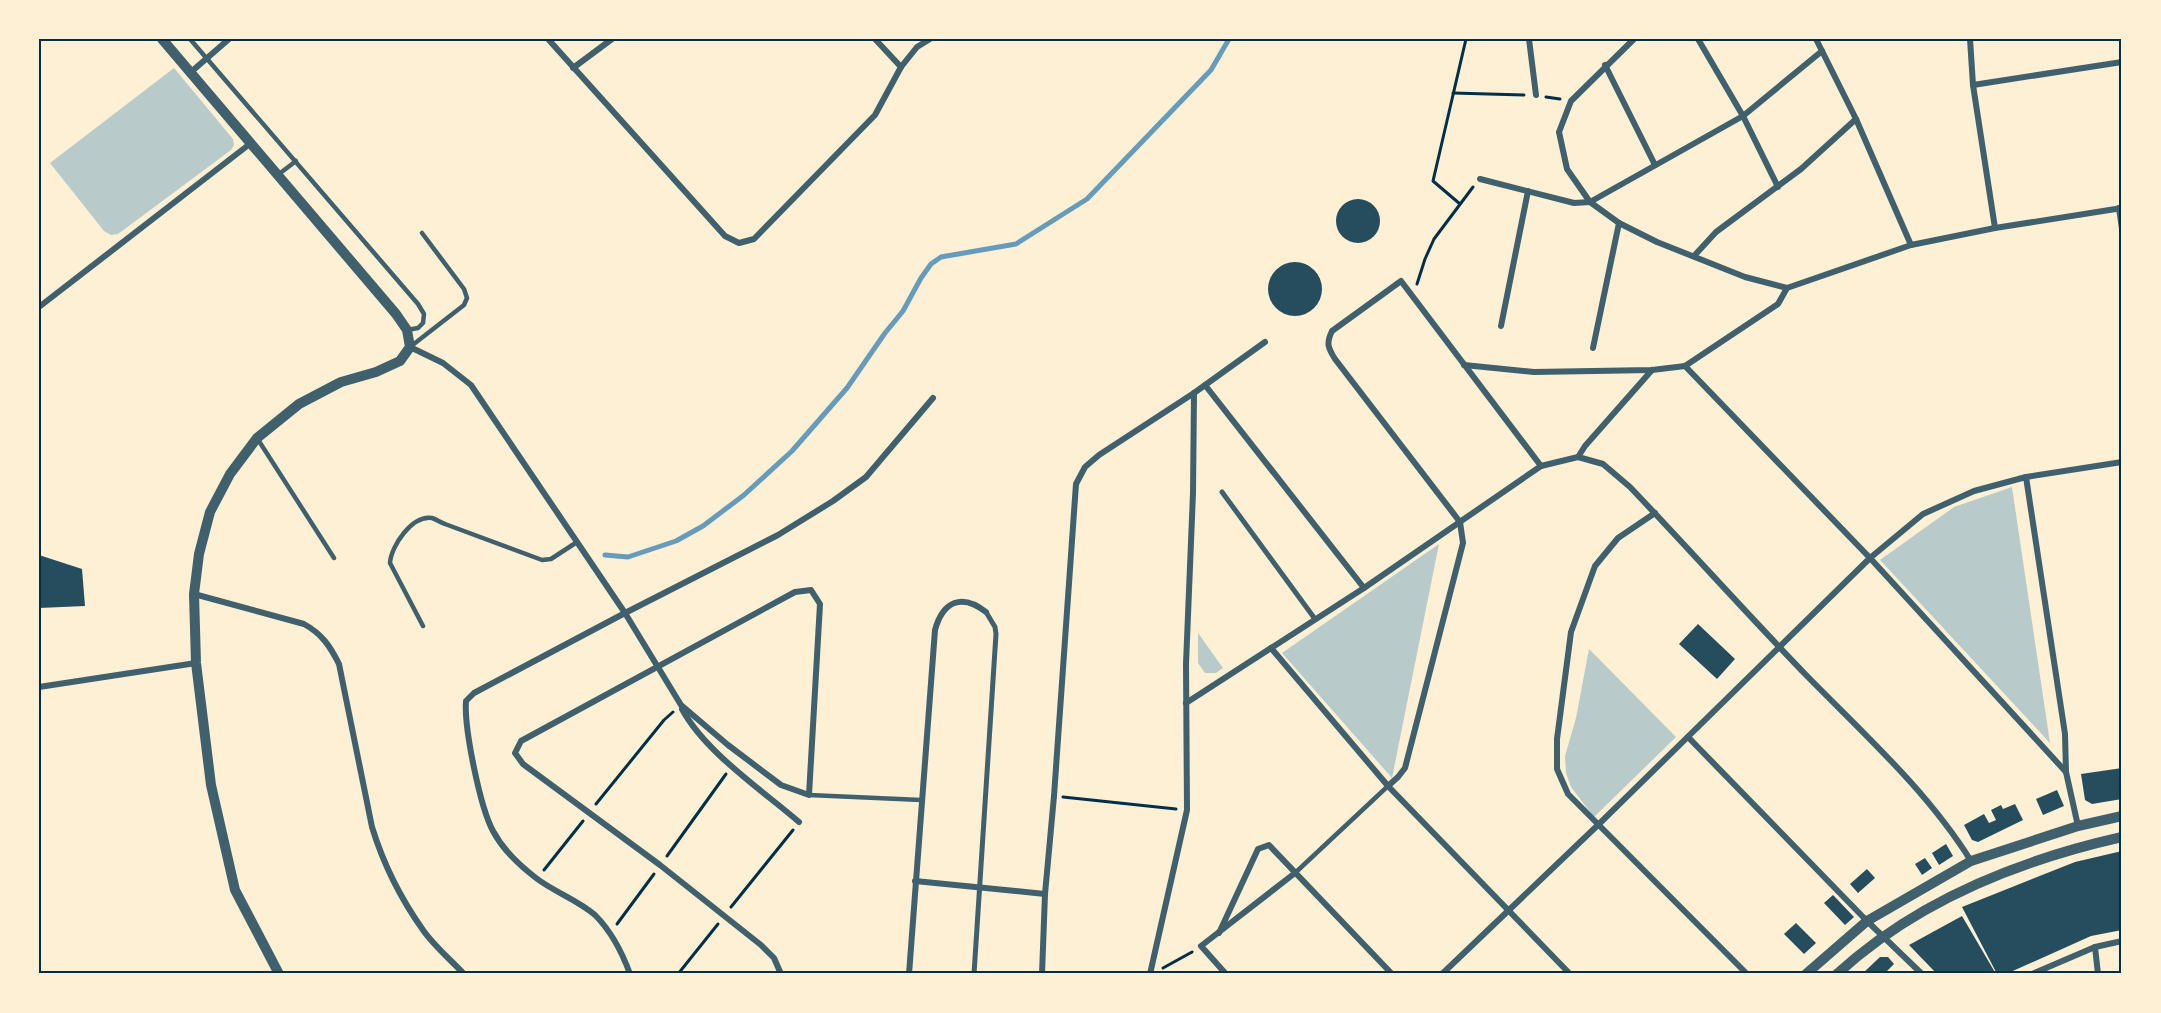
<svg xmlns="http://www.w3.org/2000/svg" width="2161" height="1013" viewBox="0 0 2161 1013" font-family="'Titillium Web',sans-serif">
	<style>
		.green { fill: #b9caca }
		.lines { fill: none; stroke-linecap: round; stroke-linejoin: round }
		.stream { stroke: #669bbc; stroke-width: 5 }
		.building { fill: #264d5e }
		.path { stroke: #003049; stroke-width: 3 }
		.service { stroke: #3f606c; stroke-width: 4.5 }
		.pedestrian { stroke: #3f606c; stroke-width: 5 }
		.minor { stroke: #3f606c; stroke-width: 6 }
		.tertiary { stroke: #3f606c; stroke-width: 10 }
		.neatline { fill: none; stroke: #003049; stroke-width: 2 }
	</style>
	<rect width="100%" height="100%" fill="#fdf0d5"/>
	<!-- green -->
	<g class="green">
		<polygon points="174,68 233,139 234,145 231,150 118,234 111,235 104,231 50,163"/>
		<polygon points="2012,487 2050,743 1880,560 1954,507"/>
		<polygon points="1439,544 1392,778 1282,653"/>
		<polygon points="1198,633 1223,668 1216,673 1205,673 1198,663"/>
		<polygon points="1589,649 1676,737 1594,817 1571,787 1566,773 1565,756 1576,718"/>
	</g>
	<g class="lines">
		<!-- stream -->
		<polyline class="stream" points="605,555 628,557 676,541 703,526 744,495 792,451 847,388 885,333 903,311 921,278 931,264 941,257 1016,244 1087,199 1211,70 1229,39"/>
	</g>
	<!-- building -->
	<g class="building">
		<circle cx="1358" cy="221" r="22"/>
		<circle cx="1295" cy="289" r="27"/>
		<polygon points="39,555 82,569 85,606 39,608"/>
		<polygon points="1698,624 1735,659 1717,679 1679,644"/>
		<polygon points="2122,768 2122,799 2092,804 2085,800 2081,774"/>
		<polygon points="2057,790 2064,806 2043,815 2036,799"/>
		<polygon points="2015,804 2023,820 1978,842 1972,840 1964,825 1984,814 1989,823 1996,820 1991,810 2001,805 2003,809"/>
		<polygon points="1946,844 1953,856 1939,865 1932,853"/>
		<polygon points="2122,851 2122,930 2091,936 2006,974 1997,974 1962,907 2075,862"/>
		<polygon points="1925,858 1932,868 1922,875 1915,864"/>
		<polygon points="1867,869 1875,878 1858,893 1850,884"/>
		<polygon points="1833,895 1854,917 1845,925 1824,903"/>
		<polygon points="1962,916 1996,974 1937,974 1909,945"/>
		<polygon points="1796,923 1816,943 1804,954 1784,934"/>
		<polygon points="1880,957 1888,957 1894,964 1884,974 1862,974"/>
	</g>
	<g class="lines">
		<!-- path -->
		<g class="path">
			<polyline points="1453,93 1524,95"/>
			<polyline points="1546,97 1560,99"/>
			<polyline points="1460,204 1433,181 1466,39"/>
			<polyline points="1417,284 1425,259 1434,239 1473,187"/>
			<polyline points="1063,797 1176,809"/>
			<polyline points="596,804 664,720 673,712"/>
			<polyline points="667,856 726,774"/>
			<polyline points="544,870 583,821"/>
			<polyline points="731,907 793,830"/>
			<polyline points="617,924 654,874"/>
			<polyline points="1163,968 1192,952"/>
			<polyline points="678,974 718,924"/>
		</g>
		<!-- service -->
		<g class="service">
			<polyline points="190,39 418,304 424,314 423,323 418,328 407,330"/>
			<polyline points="279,174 296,161"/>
			<polyline points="410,347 464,305 467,298 464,289 422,233"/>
			<polyline points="257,438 334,558"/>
			<path d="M423 626 390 563C391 546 412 515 432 518 436 519 441 523 445 524L542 560 551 559 577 542"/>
			<polyline points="809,795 921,800"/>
			<polyline points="1295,873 1388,786"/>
		</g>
		<!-- pedestrian -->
		<g class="pedestrian">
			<polyline points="1222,492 1315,619"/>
			<polyline points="974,974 996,634 995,627 986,612"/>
		</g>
		<!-- minor -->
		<g class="minor">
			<polyline points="548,39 725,236 739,243 754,239 875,115 901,67 917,47 930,39"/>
			<polyline points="875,39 901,67"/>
			<polyline points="1529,39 1536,95"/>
			<polyline points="1634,39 1571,101 1559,132 1567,169 1590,202 1619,223 1657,242 1745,277 1787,288"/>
			<polyline points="1698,39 1743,116 1778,187"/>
			<polyline points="1816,39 1856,119 1911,245"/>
			<polyline points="1970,39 1973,85 1995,228"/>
			<polyline points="1605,65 1655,165"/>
			<polyline points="573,68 612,39"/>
			<polyline points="191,72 229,39"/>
			<polyline points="1973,85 2122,62"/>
			<polyline points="1480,179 1574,203 1590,202 1743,116 1822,51"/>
			<polyline points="2119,208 2122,229"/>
			<polyline points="1694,256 1716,232 1801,169 1856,119"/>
			<polyline points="39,307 251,143"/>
			<polyline points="1501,326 1528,191"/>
			<polyline points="410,347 443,363 471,385 625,613 681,705 728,745 781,785 809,795 820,604 811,590 795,592 521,741 515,753 523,764 660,865 761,945 774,958 781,974"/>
			<polyline points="1593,348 1619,223"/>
			<polyline points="1464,365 1534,372 1652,370 1685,366 1778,304 1787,288 1911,245 1995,228 2122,208"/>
			<polyline points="1685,366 1870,558 2066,772 2078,826"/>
			<polyline points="1205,385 1364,588"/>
			<polyline points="1578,457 1585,446 1652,370"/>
			<polyline points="2026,477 2065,734 2066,772"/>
			<polyline points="1655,513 1618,538 1595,566 1571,632 1557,739 1557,769 1568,794 1747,974"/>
			<path d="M194 594 304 624C322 634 330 646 339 664L372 827C383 863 401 899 423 930 434 946 451 960 464 974"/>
			<polyline points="1271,648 1388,786 1570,974"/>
			<polyline points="39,687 196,663"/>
			<path d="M1186 703 1364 588 1541 466 1578 457 1603 464 1630 487C1690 550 1748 615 1808 677 1866 736 1928 792 1971 861"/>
			<path d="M682 709C705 752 762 790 799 822"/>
			<polyline points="1688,737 1867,921 1922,974"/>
			<path d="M1388 786 1398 777 1405 768 1463 543 1460 522 1335 359C1328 348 1326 343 1332 331L1401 281 1541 466"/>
			<polyline points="915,881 1045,894"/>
			<polyline points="1219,933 1258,849 1269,845 1392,974"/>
			<polyline points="2095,947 2098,974"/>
			<path d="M630 974C622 952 612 932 595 915 578 900 554 892 536 878 519 865 503 850 493 831 480 807 464 728 466 701L474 693 625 613 778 535 833 501 866 477 933 398"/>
			<path d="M909 974 935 630C943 601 962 593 986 612"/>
			<polyline points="1042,974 1045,894 1054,796 1076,484 1085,467 1099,455 1194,393 1265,342"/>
			<polyline points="1150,974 1187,810 1186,664 1193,493 1194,393"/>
			<polyline points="1226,974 1201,946 1295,873"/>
			<polyline points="1442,974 1599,824 1870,558 1923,514 1974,491 2026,477 2122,462"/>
			<polyline points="2032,974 2095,947 2122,941"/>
		</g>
		<!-- tertiary -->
		<g class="tertiary">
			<polyline points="162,39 396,314 407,330 410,347 400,361 376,372 341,382 299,404 257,438 230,474 210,512 199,554 194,594 196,663 211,785 235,890 279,974"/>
			<polyline points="1806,974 1867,921 1971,861 2078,826 2122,816"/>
			<path d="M1837 974C1915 902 2020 860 2122 837"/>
		</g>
	</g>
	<!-- border -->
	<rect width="2161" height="1013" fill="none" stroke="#fdf0d5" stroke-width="81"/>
	<rect x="40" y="40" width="2080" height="932" class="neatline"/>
</svg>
